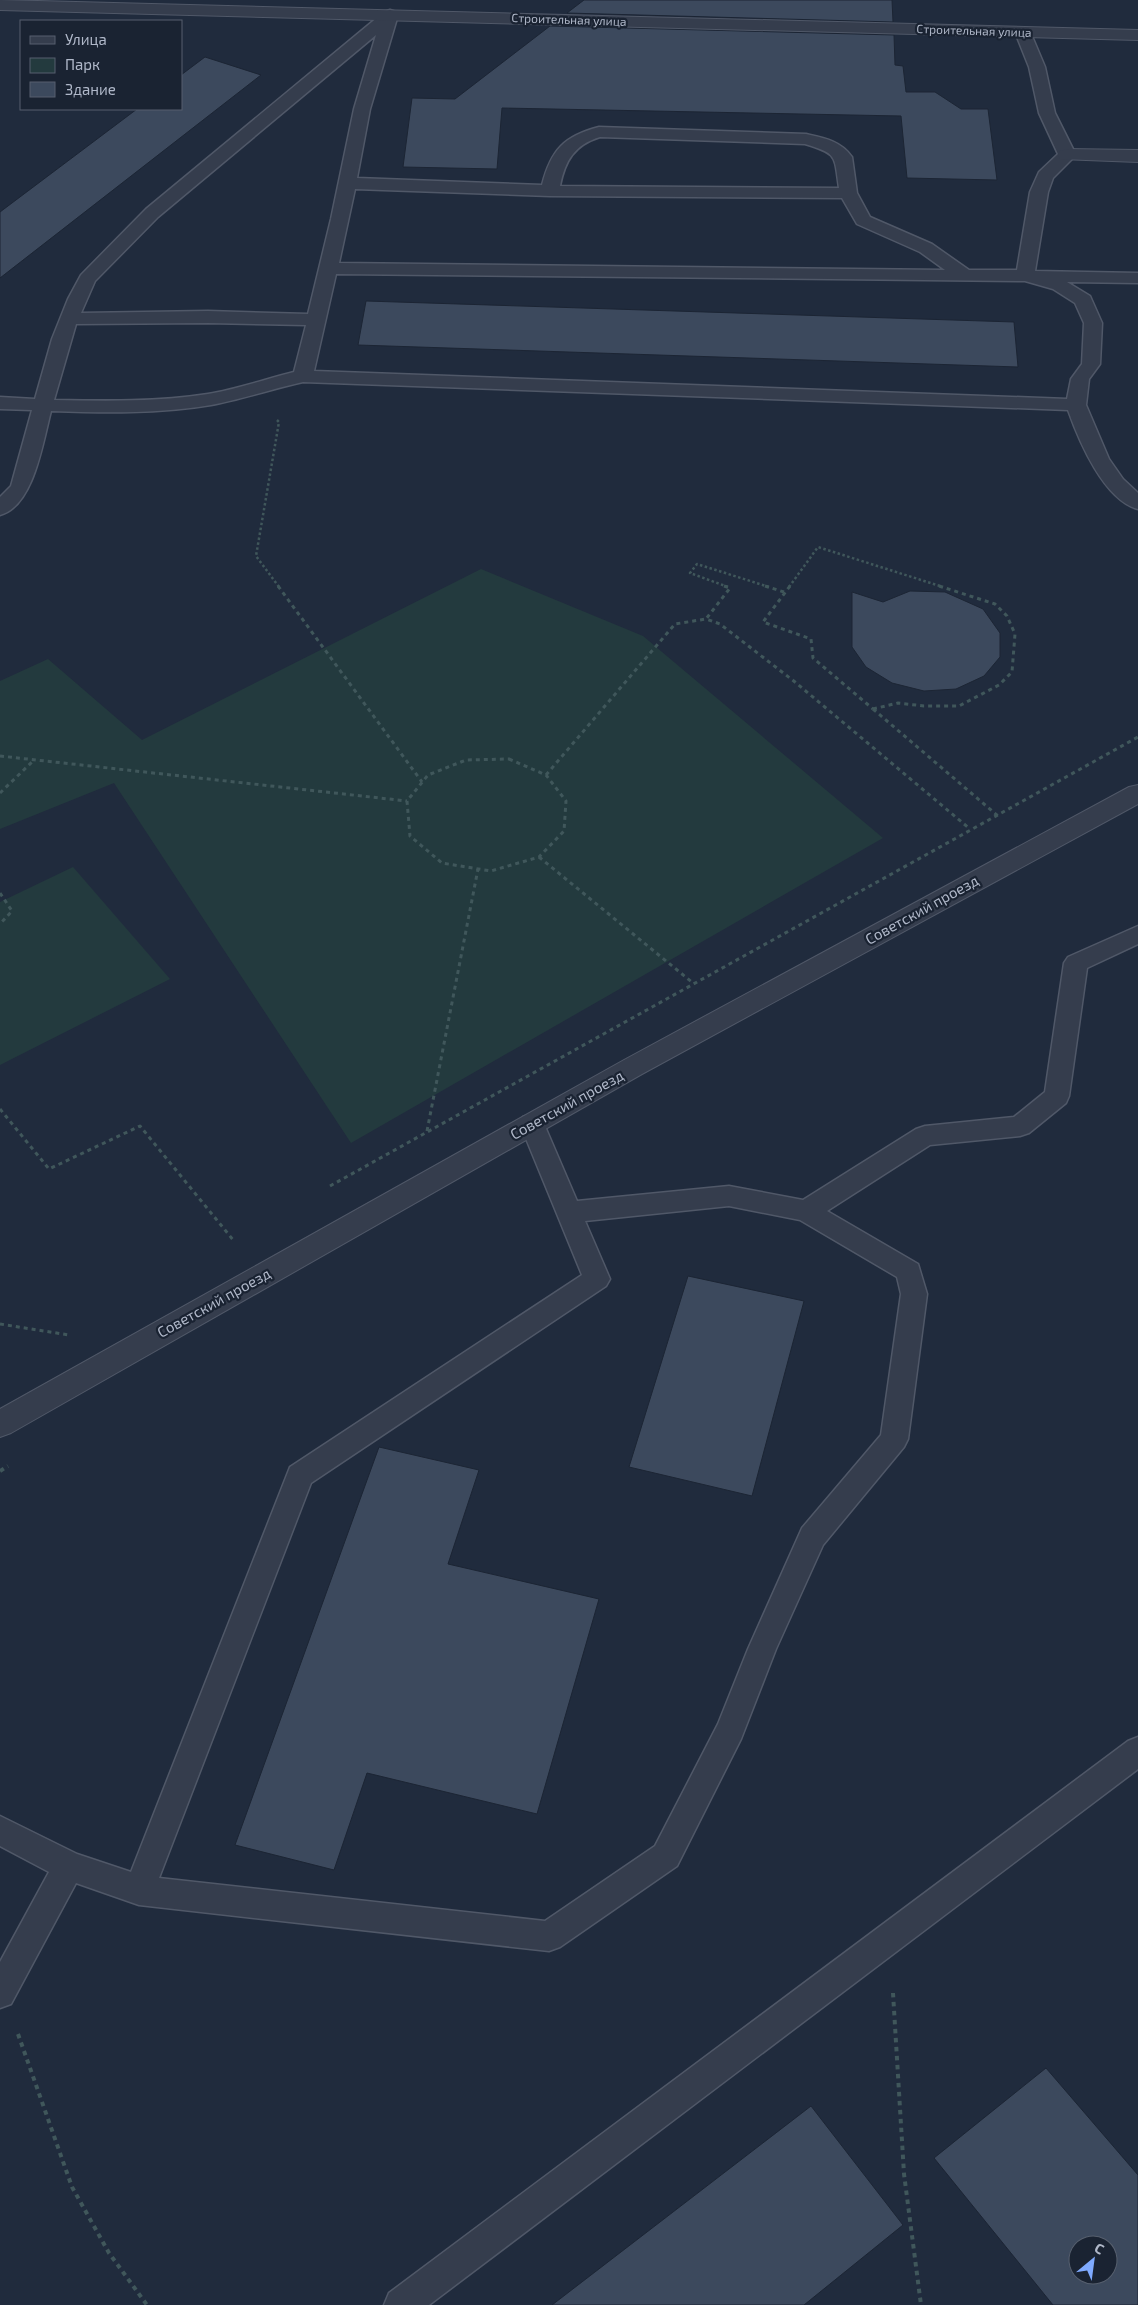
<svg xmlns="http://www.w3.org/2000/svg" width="1138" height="2305" viewBox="0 0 1138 2305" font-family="'Exo 2',sans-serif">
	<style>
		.green { fill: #233a3e }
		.building { fill: #3c495d; stroke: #1c2534; fill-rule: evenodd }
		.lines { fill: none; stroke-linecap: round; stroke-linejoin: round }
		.service-casing { stroke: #505868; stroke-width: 3 }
		.minor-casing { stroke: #505868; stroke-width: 2 }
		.path-far2 { stroke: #40575b; stroke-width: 2.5; stroke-dasharray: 2.5 2.5; stroke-linecap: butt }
		.path-far1 { stroke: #40575b; stroke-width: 3; stroke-dasharray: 4 4; stroke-linecap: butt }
		.path { stroke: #40575b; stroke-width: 4; stroke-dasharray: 4.5 4.5; stroke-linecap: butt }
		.service { fill: #353d4d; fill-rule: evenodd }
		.minor { fill: #353d4d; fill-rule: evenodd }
		.labels { text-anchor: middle; stroke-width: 4.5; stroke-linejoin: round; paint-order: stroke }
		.far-street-label { font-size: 12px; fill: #b0b8c9; stroke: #1a2332 }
		.street-label { font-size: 15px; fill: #b0b8c9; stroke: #1a2332 }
	</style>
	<rect width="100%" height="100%" fill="#202b3d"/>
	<!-- green -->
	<g class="green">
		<polygon points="481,569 643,636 883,838 351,1143 114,783 0,829 0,681 48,659 142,740"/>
		<polygon points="73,867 170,979 0,1065 0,902"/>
	</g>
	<!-- building -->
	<g class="building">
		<polygon points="584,0 892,0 893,22 567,13"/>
		<polygon points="550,26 894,35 895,65 903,66 906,92 935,92 961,109 988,109 997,180 907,178 901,116 502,108 497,169 403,167 412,98 455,99"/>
		<polygon points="205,57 261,75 0,278 0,212 137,109 181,109 181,75"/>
		<polygon points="366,301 1014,322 1018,367 358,345"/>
		<polygon points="910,591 945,592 983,609 1000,633 1000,657 984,676 956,689 924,691 892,683 866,667 852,647 852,592 883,602"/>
		<polygon points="688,1276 804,1301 752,1496 629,1467"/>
		<polygon points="379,1447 479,1470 448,1564 599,1599 537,1814 367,1773 334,1870 235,1845"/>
		<path d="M1046 2068 1138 2175V2305H1053L934 2158ZM1078 2245H1108V2275H1078Z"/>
		<polygon points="811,2106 903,2225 804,2305 552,2305"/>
	</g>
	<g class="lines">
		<!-- service casing -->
		<g class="service-casing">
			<g id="service">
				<path d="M390 10 396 12 398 15 370 109 357 178 542 185C551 150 564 136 599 127L806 134C824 138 841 141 852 157L857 193 870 217 932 244 969 270H1017L1030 192 1039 172 1058 154 1039 113 1029 67 1015 32 1017 29H1029L1045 67 1055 113 1076 155 1053 178 1048 192 1035 271 1138 273V283L1067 282 1090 296 1102 323 1100 364 1089 379 1086 405 1109 459 1123 479 1138 493V509C1104 500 1079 441 1068 410L303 382C272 389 242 399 211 405 158 414 104 413 51 411 43 441 34 506 0 515V497L11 486 32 410 0 409V397L35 399 52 339 68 299 81 275 146 209 384 12ZM376 35 354 109 331 219 308 314 208 311 81 313 95 281 158 217ZM600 137 805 144C838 154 834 155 839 188L560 186C565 161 574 145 600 137ZM355 189 550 196 842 198 857 224 920 252 945 270 339 263ZM336 274 1025 281 1053 289 1075 303 1084 323 1082 364 1071 379 1067 399 314 371ZM208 323 306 325 294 372C266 379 237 389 208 394 157 402 106 401 54 400L76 324Z"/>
				<path d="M1138 926V944L1087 968 1069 1096 1066 1103 1029 1133 1020 1136 930 1145 827 1211 918 1264 927 1294 908 1439 904 1447 823 1545 776 1649 741 1739 677 1866 560 1947 549 1951 139 1905 76 1883 11 2004 0 2008V1962L49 1872 0 1846V1816L77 1854 131 1872 290 1467 582 1275 520 1124 523 1117 532 1114 541 1117 577 1201 729 1186 803 1200 916 1129 925 1126 1014 1117 1045 1092 1064 963 1068 957ZM729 1206 800 1220 897 1277 901 1294 881 1435 802 1528 748 1649 718 1724 655 1846 545 1921 159 1878 311 1483 606 1286 610 1279 585 1221Z"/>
				<polygon points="1138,1737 1138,1769 429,2305 384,2305 389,2293 1128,1741"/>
			</g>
		</g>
		<!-- minor casing -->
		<g class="minor-casing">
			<g id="minor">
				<polygon points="0,0 1138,30 1138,40 0,10"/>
				<polygon points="1067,149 1138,150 1138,162 1060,159 1058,155 1060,151"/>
				<polygon points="1138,785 1138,804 642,1074 11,1433 0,1437 0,1409 624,1060 1129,787"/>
			</g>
		</g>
		<!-- path-far2 -->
		<g class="path-far2">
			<polyline points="277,420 279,422 256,556 279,587"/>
			<polyline points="728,587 690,573 697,564 769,587"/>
			<polyline points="789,587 818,547 943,587"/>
		</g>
		<!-- path-far1 -->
		<g class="path-far1">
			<polyline points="278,586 422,782"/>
			<polyline points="724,586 730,588 706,619 720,624 795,682 970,829"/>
			<polyline points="765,586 784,592"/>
			<polyline points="790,586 763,622 811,639 813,658 873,709"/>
			<polyline points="873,709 998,816"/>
			<polyline points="873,709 898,703 924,706 959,706 999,685 1012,672 1015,634 1007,616 995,604 939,586"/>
			<polyline points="0,756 407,801"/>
			<polygon points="509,759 546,775 566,801 564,831 539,857 491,871 442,863 410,836 407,801 428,775 466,760"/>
			<polyline points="546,775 675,624 706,619"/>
			<polyline points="0,793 34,760"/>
			<polyline points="539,857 693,983"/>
			<polyline points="0,893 12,911 0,924"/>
			<polyline points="0,1109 49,1169 140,1126 234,1241"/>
			<polyline points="427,1131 478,869"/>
			<polyline points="330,1186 1138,737"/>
			<polyline points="0,1324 69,1335"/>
		</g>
		<!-- path -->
		<g class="path">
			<polyline points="0,1471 8,1466"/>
			<polyline points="893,1993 904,2174 921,2305"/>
			<polyline points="18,2034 72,2187 109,2253 147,2305"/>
		</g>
		<!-- service -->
		<use href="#service" class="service"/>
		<!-- minor -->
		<use href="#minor" class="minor"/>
	</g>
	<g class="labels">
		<!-- far-street labels -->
		<g class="far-street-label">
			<text transform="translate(569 20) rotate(2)" y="4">Строительная улица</text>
			<text transform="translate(974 31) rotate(2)" y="4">Строительная улица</text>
		</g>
		<!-- street labels -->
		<g class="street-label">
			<text transform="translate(922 910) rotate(-29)" y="5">Советский проезд</text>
			<text transform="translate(567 1105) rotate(-29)" y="5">Советский проезд</text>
			<text transform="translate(214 1303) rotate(-29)" y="5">Советский проезд</text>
		</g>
	</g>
	<!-- legend -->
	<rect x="20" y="20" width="162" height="90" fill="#1a2332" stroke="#565f6e"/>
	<rect x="30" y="36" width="25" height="8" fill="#353d4d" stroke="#565f6e"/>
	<text x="65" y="45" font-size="15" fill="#b0b8c9">Улица</text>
	<rect x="30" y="58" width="25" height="15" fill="#233a3e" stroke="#565f6e"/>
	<text x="65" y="70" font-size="15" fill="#b0b8c9">Парк</text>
	<rect x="30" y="82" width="25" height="15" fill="#3c495d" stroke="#565f6e"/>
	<text x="65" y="95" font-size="15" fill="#b0b8c9">Здание</text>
	<!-- north arrow -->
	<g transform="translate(1093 2260) rotate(29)"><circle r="24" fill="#1a2332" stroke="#565f6e"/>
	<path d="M0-4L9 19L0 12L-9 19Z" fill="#7faaff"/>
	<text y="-8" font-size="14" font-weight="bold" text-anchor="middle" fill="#b0b8c9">С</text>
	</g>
</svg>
